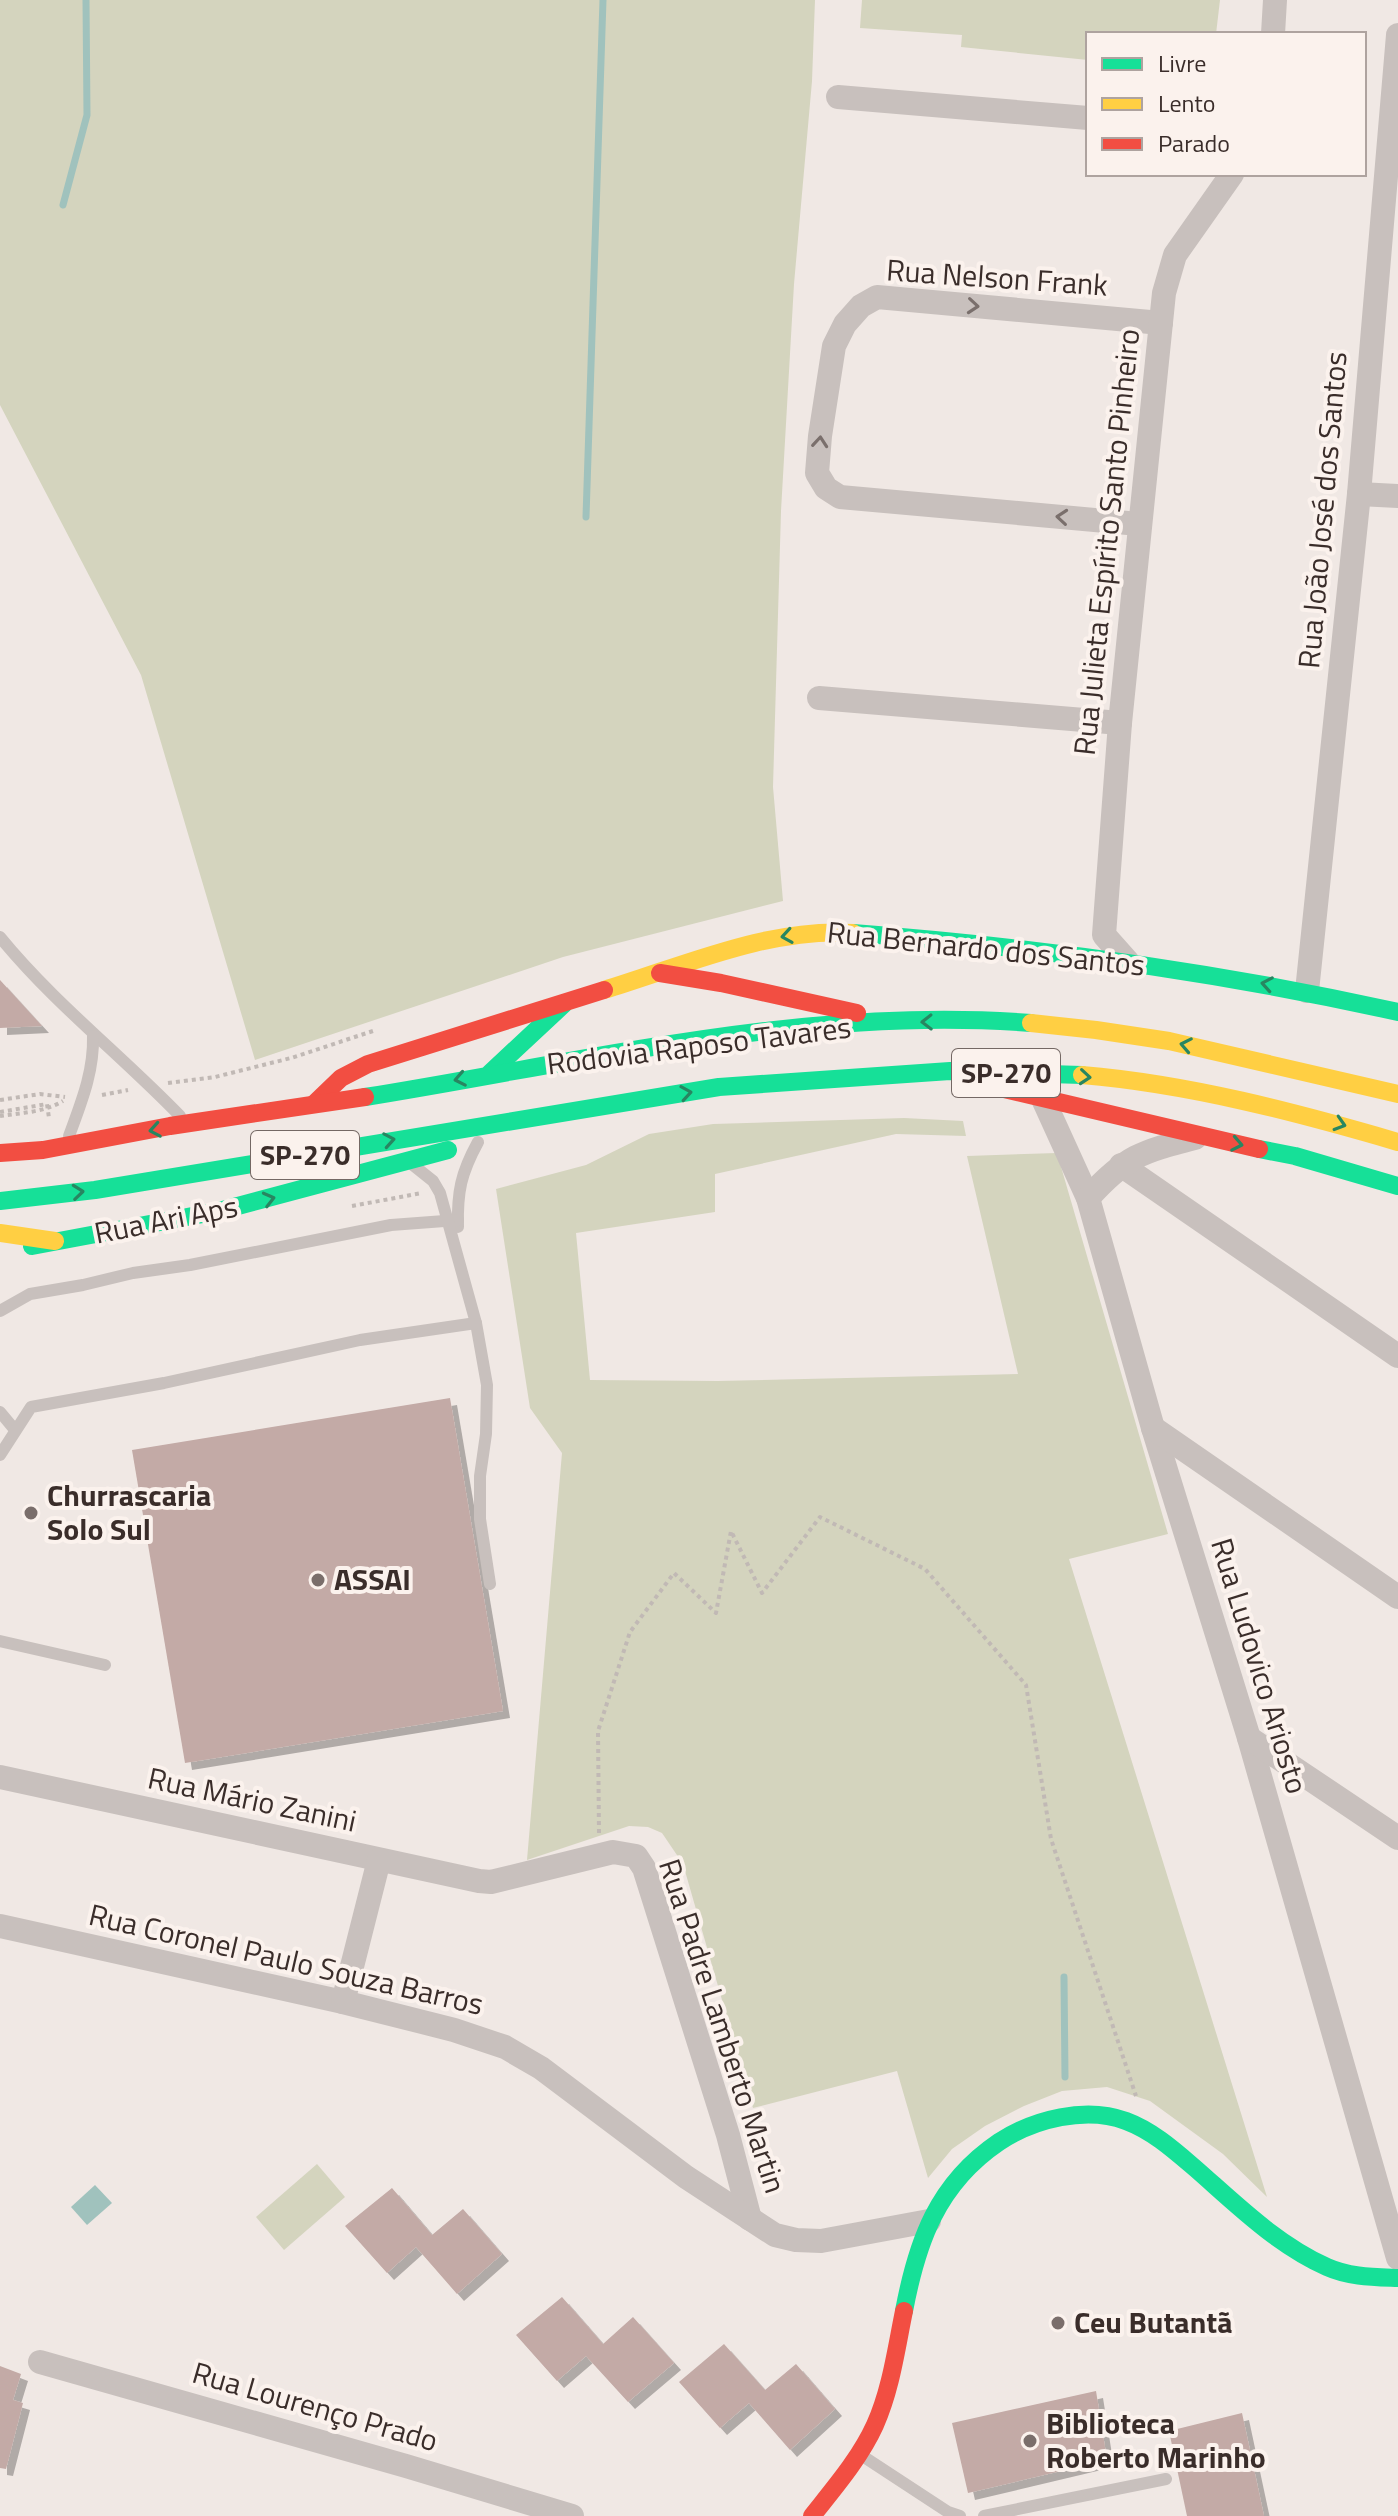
<svg xmlns="http://www.w3.org/2000/svg" width="1398" height="2516" viewBox="0 0 1398 2516" font-family="'Titillium Web',sans-serif">
	<style>
		.green { fill: #d4d4be }
		.water { fill: #a0c2bd }
		.lines { fill: none; stroke-linecap: round; stroke-linejoin: round }
		.stream { stroke: #a0c2bd; stroke-width: 7 }
		.building { fill: #c3aaa6; filter: url(#shadow) }
		.path { stroke: #c1b9b5; stroke-width: 4; stroke-dasharray: 4 4; stroke-linecap: butt }
		.lane { stroke: #c8c0bd; stroke-width: 12 }
		.street { stroke: #c8c0bd; stroke-width: 24 }
		.fast { stroke: #16e098; stroke-width: 18 }
		.slow { stroke: #ffcf43; stroke-width: 18 }
		.jam { stroke: #f24e42; stroke-width: 18 }
		.oneway { stroke: #7a6f6c }
		.oneway2 { stroke: #288661 }
		.poi-dot { fill: #7a6e6b; stroke: #fbf2ed; stroke-width: 3 }
		.labels { text-anchor: middle; stroke-width: 8; stroke-linejoin: round; paint-order: stroke }
		.shield { fill: #fbf2ed; stroke: #746864; stroke-width: 2 }
		.shield-label { font-size: 28px; font-weight: bold; fill: #3a2d2a }
		.street-label { font-size: 30px; fill: #3a2d2a; stroke: #fbf2ed }
		.poi-label { font-size: 30px; font-weight: bold; fill: #3a2d2a; stroke: #fbf2ed; text-anchor: start }
	</style>
	<defs>
		<filter id="shadow"><feDropShadow dx="7" dy="7" stdDeviation="0" flood-color="#0004"/></filter>
	</defs>
	<rect width="100%" height="100%" fill="#f0e8e4"/>
	<!-- green -->
	<g class="green">
		<polygon points="0,0 815,0 812,81 794,284 781,511 773,787 783,901 563,957 255,1060 141,675 0,405"/>
		<polygon points="862,0 1220,0 1216,34 1088,34 1088,60 961,47 962,35 860,28"/>
		<polygon points="904,1118 963,1121 966,1136 896,1134 715,1174 715,1212 576,1233 590,1380 718,1381 1018,1374 967,1156 1057,1153 1168,1534 1069,1559 1267,2197 1223,2154 1150,2101 1107,2087 1062,2091 1024,2106 985,2126 952,2149 928,2178 897,2071 753,2108 683,1864 662,1833 648,1827 629,1826 527,1860 562,1453 530,1408 496,1189 586,1165 649,1134 713,1124"/>
		<polygon points="317,2164 345,2197 284,2250 256,2217"/>
	</g>
	<!-- water -->
	<polygon class="water" points="95,2185 112,2203 87,2225 71,2207"/>
	<g class="lines">
		<!-- stream -->
		<g class="stream">
			<polyline points="63,205 87,115 86,0"/>
			<polyline points="586,517 603,0"/>
			<polyline points="1064,1977 1065,2077"/>
		</g>
	</g>
	<!-- building -->
	<g class="building">
		<polygon points="0,980 42,1026 0,1028"/>
		<polygon points="450,1398 503,1711 185,1763 132,1450"/>
		<polygon points="392,2188 432,2235 463,2209 502,2254 457,2294 416,2247 387,2273 345,2226"/>
		<polygon points="562,2297 603,2344 633,2317 674,2363 628,2402 586,2356 557,2381 516,2335"/>
		<polygon points="724,2344 765,2390 796,2364 835,2409 790,2450 749,2403 720,2428 679,2382"/>
		<polygon points="0,2366 21,2374 13,2400 23,2403 6,2469 0,2468"/>
		<polygon points="1096,2391 1107,2460 968,2493 952,2423"/>
		<polygon points="1242,2413 1264,2516 1187,2516 1169,2431"/>
	</g>
	<g class="lines">
		<!-- path -->
		<g class="path">
			<polyline points="168,1083 215,1077 291,1058 373,1031"/>
			<polyline points="102,1095 128,1090"/>
			<polyline points="0,1100 40,1094 65,1097"/>
			<polyline points="0,1112 47,1104 49,1118"/>
			<path d="M0 1116C21 1113 45 1112 63 1101"/>
			<polyline points="352,1206 422,1193"/>
			<polyline points="599,1833 598,1731 630,1632 674,1573 716,1613 731,1531 762,1593 820,1517 925,1569 1026,1685 1051,1839 1136,2096"/>
		</g>
		<!-- lane -->
		<g class="lane">
			<path d="M0 937C54 1003 121 1055 180 1116"/>
			<path d="M69 1136C81 1103 94 1072 93 1036"/>
			<path d="M458 1227C457 1192 461 1173 478 1142"/>
			<polyline points="0,1311 30,1294 83,1285 133,1273 190,1265 391,1225 458,1220"/>
			<polyline points="476,1323 487,1385 486,1434 480,1476 480,1519 490,1584"/>
			<polyline points="0,1412 15,1430"/>
			<polyline points="0,1455 31,1407 164,1383 360,1340 476,1323 440,1193 433,1181 413,1165"/>
			<polyline points="0,1641 105,1665"/>
			<polyline points="861,2455 948,2512 960,2516"/>
			<polyline points="984,2516 1166,2479"/>
		</g>
		<!-- street -->
		<g class="street">
			<polyline points="1273,34 1275,0"/>
			<polyline points="838,97 1088,118"/>
			<polyline points="1359,494 1398,496"/>
			<polyline points="1139,524 840,497 826,488 817,473 820,436 834,346 845,324 861,306 877,297 1161,323"/>
			<polyline points="819,698 1120,723"/>
			<polyline points="1128,962 1104,935 1120,723 1164,293 1175,255 1232,174"/>
			<polyline points="1307,991 1359,494 1398,35"/>
			<polyline points="1043,1099 1088,1198 1153,1428 1249,1738 1398,2258"/>
			<polyline points="1121,1165 1398,1356"/>
			<path d="M1088 1198C1126 1156 1141 1152 1195 1138"/>
			<polyline points="1153,1428 1398,1597"/>
			<polyline points="1249,1738 1398,1838"/>
			<polyline points="0,1777 479,1881 491,1882 613,1852 636,1856 644,1868 728,2135 750,2219"/>
			<polyline points="0,1926 343,2002 454,2030 505,2047 541,2068 686,2177 775,2235 796,2240 821,2241 929,2221"/>
			<polyline points="343,2002 379,1860"/>
			<polyline points="40,2362 406,2466 572,2516"/>
		</g>
		<!-- fast -->
		<g class="fast">
			<path d="M853 933C1037 947 1218 972 1398 1012"/>
			<polyline points="490,1073 564,1004"/>
			<path d="M365 1097C584 1062 808 1005 1031 1023"/>
			<polyline points="1259,1149 1295,1156 1398,1186"/>
			<polyline points="0,1201 95,1190 719,1087 950,1071 1082,1075"/>
			<polyline points="32,1246 219,1211 448,1150"/>
			<path d="M904 2311C917 2242 937 2184 999 2142 1034 2119 1086 2106 1126 2121 1153 2131 1175 2151 1196 2169 1237 2205 1276 2244 1327 2267 1349 2277 1374 2277 1398 2278"/>
		</g>
		<!-- slow -->
		<g class="slow">
			<path d="M604 990C683 966 770 927 853 933"/>
			<polyline points="1031,1023 1096,1030 1169,1041 1398,1094"/>
			<path d="M1082 1075C1189 1084 1295 1112 1398 1142"/>
			<polyline points="0,1233 55,1241"/>
		</g>
		<!-- jam -->
		<g class="jam">
			<polyline points="660,973 721,983 857,1013"/>
			<polyline points="974,1082 1259,1149"/>
			<polyline points="315,1103 341,1078 368,1064 604,990"/>
			<polyline points="0,1153 43,1150 170,1126 365,1097"/>
			<path d="M812 2516C835 2487 860 2458 875 2425 891 2389 896 2350 904 2311"/>
		</g>
	</g>
	<!-- one-way arrows -->
	<defs><path id="oneway-chevron" d="M-2-3.5L2.5 0L-2 3.5" fill="none" stroke-width="1.6" stroke-linecap="round" stroke-linejoin="round" transform="scale(2)"/></defs>
	<g class="oneway">
		<use href="#oneway-chevron" transform="translate(973 306) rotate(5)"/>
		<use href="#oneway-chevron" transform="translate(820 442) rotate(-85)"/>
		<use href="#oneway-chevron" transform="translate(1062 517) rotate(-175)"/>
	</g>
	<g class="oneway2">
		<use href="#oneway-chevron" transform="translate(787 936) rotate(171)"/>
		<use href="#oneway-chevron" transform="translate(1267 984) rotate(-170)"/>
		<use href="#oneway-chevron" transform="translate(927 1022) rotate(179)"/>
		<use href="#oneway-chevron" transform="translate(1186 1045) rotate(-169)"/>
		<use href="#oneway-chevron" transform="translate(1085 1077) rotate(5)"/>
		<use href="#oneway-chevron" transform="translate(460 1079) rotate(169)"/>
		<use href="#oneway-chevron" transform="translate(686 1093) rotate(-9)"/>
		<use href="#oneway-chevron" transform="translate(1340 1124) rotate(17)"/>
		<use href="#oneway-chevron" transform="translate(155 1130) rotate(170)"/>
		<use href="#oneway-chevron" transform="translate(389 1140) rotate(-10)"/>
		<use href="#oneway-chevron" transform="translate(1237 1144) rotate(11)"/>
		<use href="#oneway-chevron" transform="translate(78 1192) rotate(-6)"/>
		<use href="#oneway-chevron" transform="translate(269 1199) rotate(-14)"/>
	</g>
	<!-- markers -->
	<g class="poi-dot">
		<circle cx="31" cy="1513" r="8"/>
		<circle cx="318" cy="1580" r="8"/>
		<circle cx="1058" cy="2323" r="8"/>
		<circle cx="1030" cy="2441" r="8"/>
	</g>
	<g class="labels">
		<!-- shield labels -->
		<g class="shield">
			<rect x="952" y="1049" width="108" height="48" rx="6"/>
			<rect x="251" y="1131" width="108" height="48" rx="6"/>
		</g>
		<g class="shield-label">
			<text x="1006" y="1083">SP-270</text>
			<text x="305" y="1165">SP-270</text>
		</g>
		<!-- street labels -->
		<g class="street-label">
			<text transform="translate(997 278) rotate(4)" y="10">Rua Nelson Frank</text>
			<text transform="translate(1323 510) rotate(-85)" y="10">Rua João José dos Santos</text>
			<text transform="translate(1107 542) rotate(-84)" y="10">Rua Julieta Espírito Santo Pinheiro</text>
			<text transform="translate(986 949) rotate(6)" y="10">Rua Bernardo dos Santos</text>
			<text transform="translate(699 1046) rotate(-7)" y="10">Rodovia Raposo Tavares</text>
			<text transform="translate(166 1220) rotate(-11)" y="10">Rua Ari Aps</text>
			<text transform="translate(1259 1666) rotate(73)" y="10">Rua Ludovico Ariosto</text>
			<text transform="translate(252 1800) rotate(12)" y="10">Rua Mário Zanini</text>
			<text transform="translate(286 1960) rotate(13)" y="10">Rua Coronel Paulo Souza Barros</text>
			<text transform="translate(722 2026) rotate(72)" y="10">Rua Padre Lamberto Martin</text>
			<text transform="translate(315 2407) rotate(16)" y="10">Rua Lourenço Prado</text>
		</g>
		<!-- poi labels -->
		<g class="poi-label">
			<text x="47" y="1506">Churrascaria<tspan x="47" dy="34">Solo Sul</tspan></text>
			<text x="334" y="1590">ASSAI</text>
			<text x="1074" y="2333">Ceu Butantã</text>
			<text x="1046" y="2434">Biblioteca<tspan x="1046" dy="34">Roberto Marinho</tspan></text>
		</g>
	</g>
	<!-- legend -->
	<rect x="1086" y="32" width="280" height="144" fill="#fbf2ed" stroke="#aea39f" stroke-width="2"/>
	<rect x="1102" y="58" width="40" height="12" fill="#16e098" stroke="#aea39f" stroke-width="2"/>
	<text x="1158" y="72" font-size="24" fill="#3a2d2a">Livre</text>
	<rect x="1102" y="98" width="40" height="12" fill="#ffcf43" stroke="#aea39f" stroke-width="2"/>
	<text x="1158" y="112" font-size="24" fill="#3a2d2a">Lento</text>
	<rect x="1102" y="138" width="40" height="12" fill="#f24e42" stroke="#aea39f" stroke-width="2"/>
	<text x="1158" y="152" font-size="24" fill="#3a2d2a">Parado</text>
</svg>
